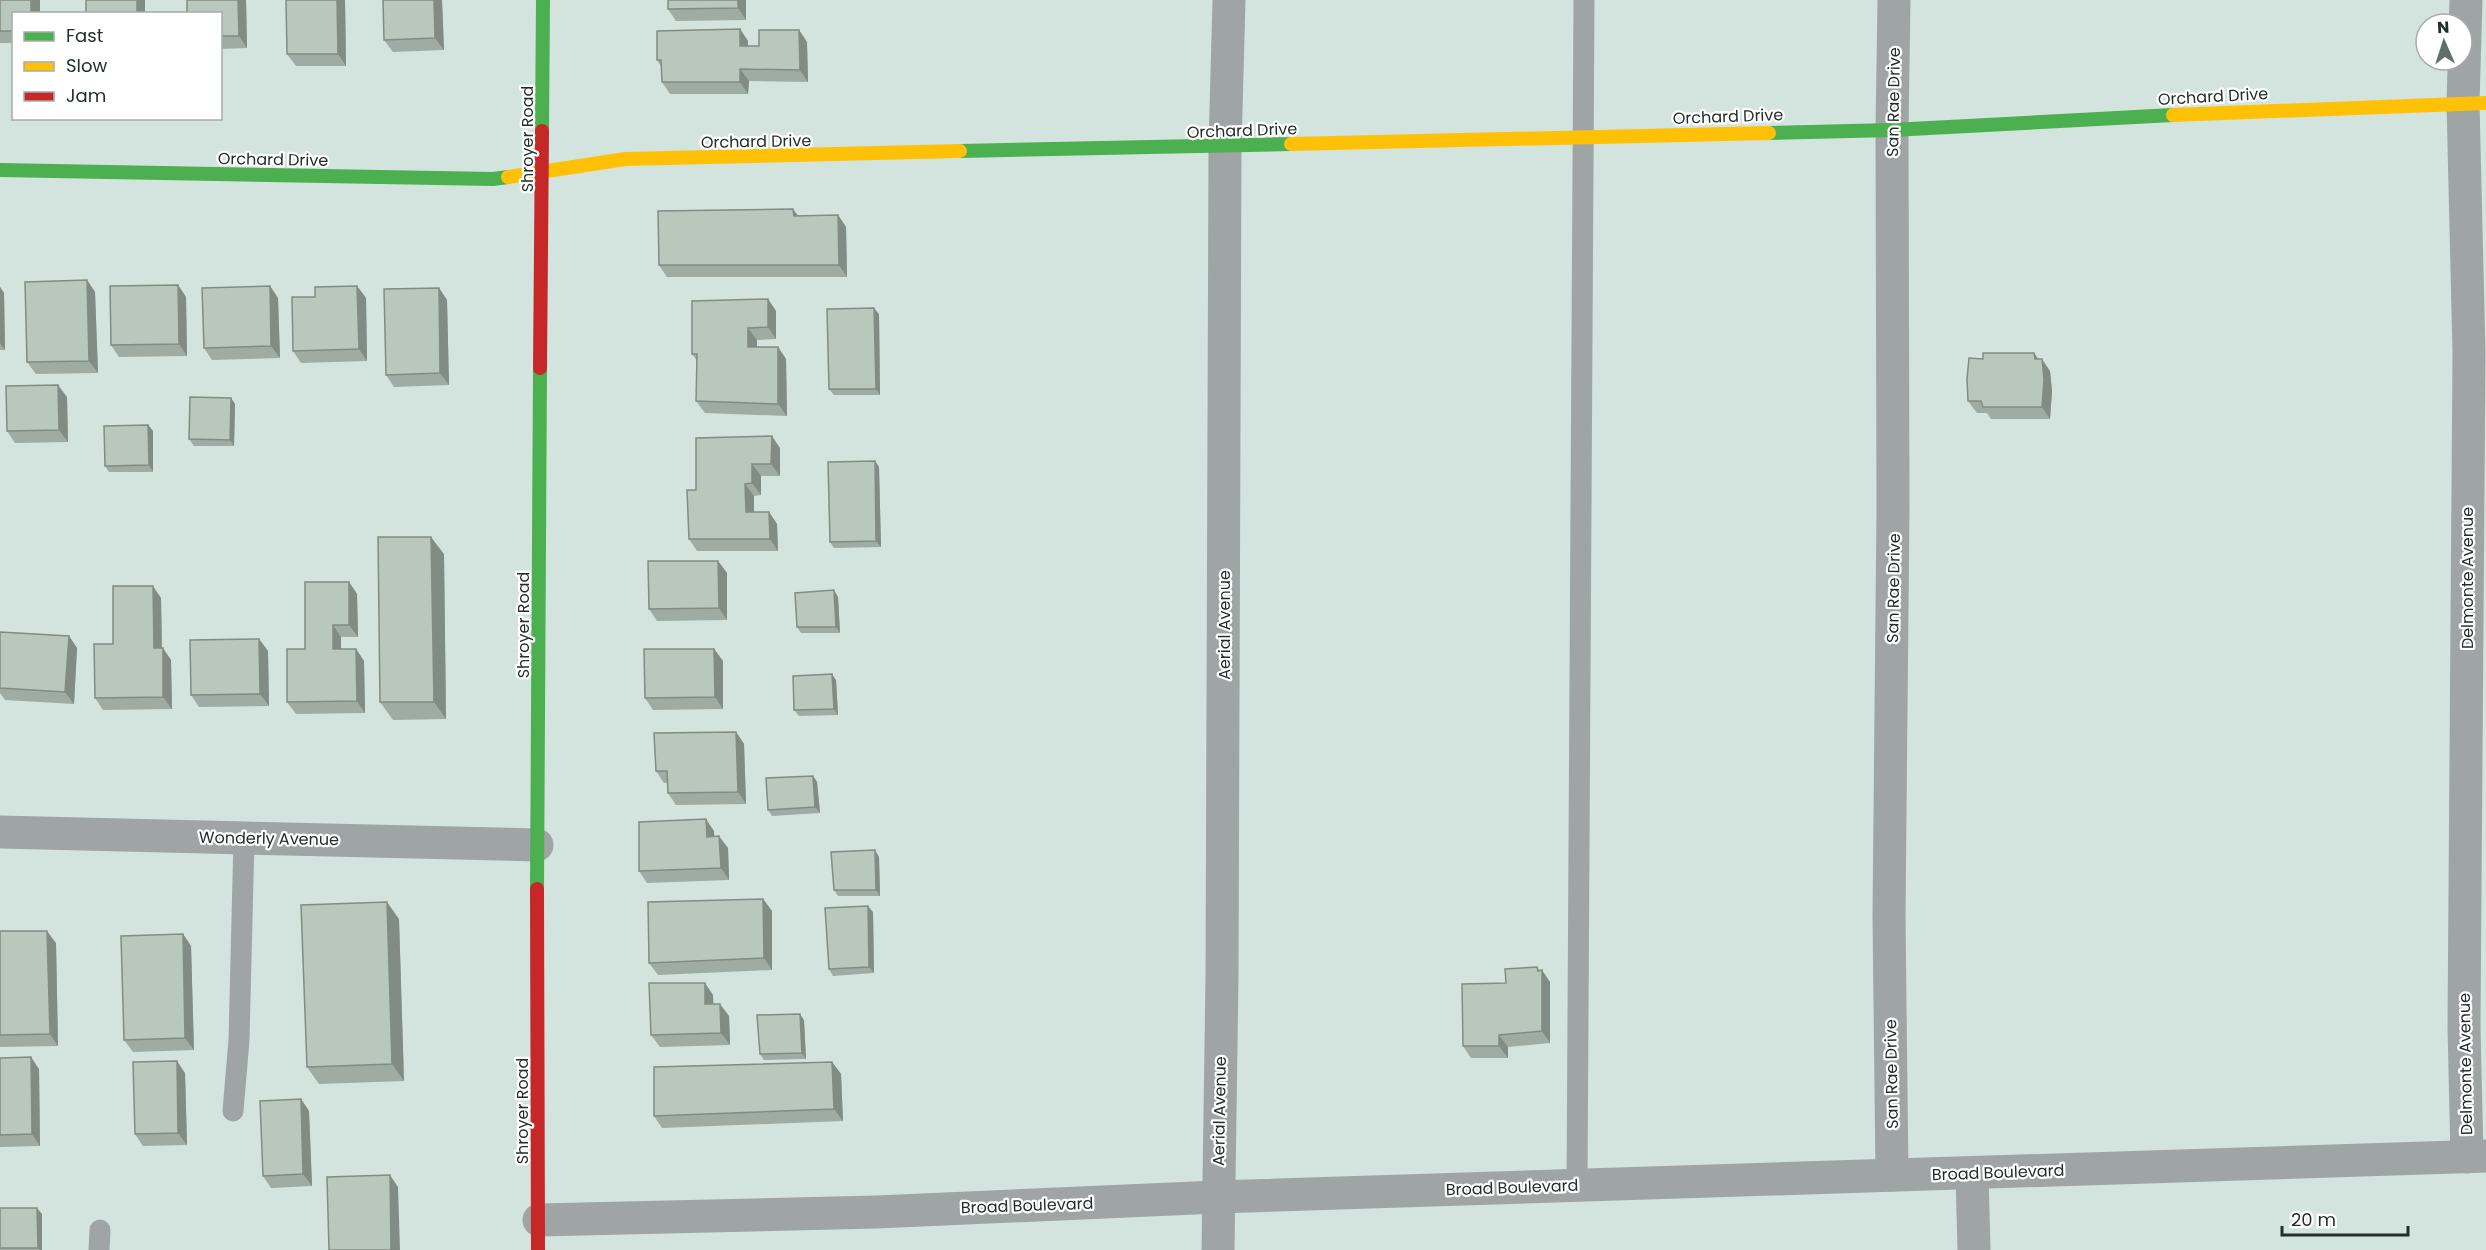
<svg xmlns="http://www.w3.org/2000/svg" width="2486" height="1250" viewBox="0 0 2486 1250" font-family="Poppins,sans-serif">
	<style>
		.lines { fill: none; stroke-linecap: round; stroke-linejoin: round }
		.lane { stroke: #9fa5a4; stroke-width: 21 }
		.street { stroke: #9fa5a4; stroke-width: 33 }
		.fast { stroke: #4caf50; stroke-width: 14 }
		.slow { stroke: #ffc107; stroke-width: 14 }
		.jam { stroke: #c62828; stroke-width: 14 }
		.wall { fill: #9eaca3 }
		.shaded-wall { fill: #818c84 }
		.building { fill: #b8c8bd; stroke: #818c84; stroke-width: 1.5 }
		.labels { text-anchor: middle; stroke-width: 4.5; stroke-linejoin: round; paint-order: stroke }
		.street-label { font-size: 16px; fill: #232e2b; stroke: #fff }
	</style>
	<rect width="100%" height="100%" fill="#d3e4de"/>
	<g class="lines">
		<!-- lane -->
		<g class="lane">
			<polyline points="233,1111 239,1040 244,838"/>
			<polyline points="1577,1185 1584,0"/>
			<polyline points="99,1250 100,1230"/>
		</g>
		<!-- street -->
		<g class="street">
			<polyline points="2466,0 2463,103 2469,353 2464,1027 2467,1157"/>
			<polyline points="0,832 537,845"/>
			<polyline points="1972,1174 1974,1250"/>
			<polyline points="1892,1175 1889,916 1893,509 1892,130 1894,0"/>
			<polyline points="539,1220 877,1212 1217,1197 2486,1156"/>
			<polyline points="1218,1250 1222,977 1225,147 1229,0"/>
		</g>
		<!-- fast -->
		<g class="fast">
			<polyline points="542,131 543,0"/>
			<polyline points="1769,133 1892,130 2173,115"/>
			<polyline points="960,151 1291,144"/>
			<polyline points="0,170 493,179 508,177"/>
			<polyline points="537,889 540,368"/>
		</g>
		<!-- slow -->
		<g class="slow">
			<polyline points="2173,115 2486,103"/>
			<polyline points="1291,144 1769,133"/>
			<polyline points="508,177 625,159 960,151"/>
		</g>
		<!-- jam -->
		<g class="jam">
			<polyline points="540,368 542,131"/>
			<polyline points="537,889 538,1250"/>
		</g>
	</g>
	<!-- wall -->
	<g class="wall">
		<polygon points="0,0 40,0 40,14 14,14 14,43 0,43"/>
		<polygon points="187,0 246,0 247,48 220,49 220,14"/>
		<polygon points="286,0 345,0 346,66 296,66 287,54"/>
		<polygon points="442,0 444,50 393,52 384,40"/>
		<polygon points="746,0 746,20 676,21 668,9"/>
		<polygon points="740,29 748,41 748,46 759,46 799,30 807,42 808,82 749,81 748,94 670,94 662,82 661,66 657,60"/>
		<polygon points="838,215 846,227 847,277 667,277 659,265 798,216"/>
		<polygon points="87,280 95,292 98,373 36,374 27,362"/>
		<polygon points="178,285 186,297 187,356 119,357 111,345"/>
		<polygon points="270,286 278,298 280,358 212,360 204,348"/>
		<polygon points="357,286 366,298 367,361 301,363 293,351 315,297"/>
		<polygon points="0,287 4,293 5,350 0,350"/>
		<polygon points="439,288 447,300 449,385 394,387 386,375"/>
		<polygon points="768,299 776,311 776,339 757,340 757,347 778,347 786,359 787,416 705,413 696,401 697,361 692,354"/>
		<polygon points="879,314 880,395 834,395 829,389"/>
		<polygon points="2034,353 2038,359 2050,371 2052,391 2050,419 1991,419 1987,413 1977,413 1968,401"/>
		<polygon points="67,397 68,442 15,443 7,431"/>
		<polygon points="231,398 235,404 234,446 194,446 189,439"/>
		<polygon points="148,425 153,431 153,472 109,472 105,466"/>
		<polygon points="780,448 780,476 761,476 761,495 754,496 754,512 769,512 777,524 778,551 697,551 689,539 696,490"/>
		<polygon points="875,461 879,467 881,547 834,548 830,542"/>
		<polygon points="444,554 446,719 393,720 380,702"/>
		<polygon points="718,561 727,573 727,620 657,621 649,609"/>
		<polygon points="349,582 357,594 358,637 341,637 341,649 356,649 364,661 365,713 296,714 287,702 305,649"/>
		<polygon points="838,597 840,633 801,633 797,627"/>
		<polygon points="161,598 162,648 171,660 172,709 103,710 95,698 113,644"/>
		<polygon points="0,632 69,636 77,648 74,704 5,700 0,693"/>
		<polygon points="259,639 268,651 269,706 199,707 191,695"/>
		<polygon points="714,649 723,661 723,709 653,710 645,698"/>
		<polygon points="836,680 838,715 799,716 794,710"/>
		<polygon points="736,732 744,744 746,804 676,805 668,793 667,783 664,783 656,771"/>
		<polygon points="813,776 817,782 820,813 772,816 768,810"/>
		<polygon points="714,831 714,837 728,848 729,880 647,883 639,871"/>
		<polygon points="879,857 880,896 838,896 834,890"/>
		<polygon points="763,899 772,911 772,970 658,975 649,963"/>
		<polygon points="873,912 874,973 833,976 829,969"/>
		<polygon points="399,919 404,1081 319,1084 307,1067"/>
		<polygon points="0,931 56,943 58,1046 0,1047"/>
		<polygon points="183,934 191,946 194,1050 133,1052 124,1040"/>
		<polygon points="1539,971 1550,982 1550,1043 1508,1047 1508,1058 1471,1058 1463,1046 1506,983"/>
		<polygon points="713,995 713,1004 729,1016 730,1045 660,1047 651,1035"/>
		<polygon points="804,1020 806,1059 764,1060 760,1054"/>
		<polygon points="0,1058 39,1069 40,1146 0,1147"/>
		<polygon points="832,1062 841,1074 843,1121 662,1128 654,1116"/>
		<polygon points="185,1073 187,1145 143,1146 135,1134"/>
		<polygon points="301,1099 309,1111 312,1186 271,1188 263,1176"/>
		<polygon points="42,1214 42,1250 0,1250 0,1248"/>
	</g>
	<!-- shaded-wall -->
	<g class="shaded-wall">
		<rect x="31" y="0" width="9" height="14"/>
		<rect x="137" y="0" width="8" height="14"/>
		<polygon points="238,0 246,0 247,48 239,36"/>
		<polygon points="337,0 345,0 346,66 338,54"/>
		<polygon points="434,0 442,0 444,50 435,38"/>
		<polygon points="738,0 746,0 746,20 738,8"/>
		<polygon points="740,29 748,41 748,58 740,46"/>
		<polygon points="799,30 807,42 808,82 800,70"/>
		<polygon points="740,69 749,81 748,94 740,82"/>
		<polygon points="793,209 802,221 794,216"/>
		<polygon points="838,215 846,227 847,277 839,265"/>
		<polygon points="87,280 95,292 98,373 89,361"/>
		<polygon points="178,285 186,297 187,356 179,344"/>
		<polygon points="270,286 278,298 280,358 271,346"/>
		<polygon points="357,286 366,298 367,361 359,349"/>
		<polygon points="0,287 4,293 5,350 0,343"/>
		<polygon points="439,288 447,300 449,385 440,373"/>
		<polygon points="768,299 776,311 776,339 768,327"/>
		<polygon points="874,308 879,314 880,395 876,389"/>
		<polygon points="748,328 757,340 757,359 748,347"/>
		<polygon points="778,347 786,359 787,416 778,404"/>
		<polygon points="2034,353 2042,365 2042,359 2050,371 2052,391 2050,419 2042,407"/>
		<polygon points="58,385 67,397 68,442 59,430"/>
		<polygon points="231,398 235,404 234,446 230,440"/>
		<polygon points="148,425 153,431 153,472 149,465"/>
		<polygon points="772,436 780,448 780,476 771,464"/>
		<polygon points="875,461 879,467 881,547 876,541"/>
		<polygon points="752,464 761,476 761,495 752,483"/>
		<polygon points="745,484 754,496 754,524 746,512"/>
		<polygon points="769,512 777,524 778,551 770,539"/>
		<polygon points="431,537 444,554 446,719 434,702"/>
		<polygon points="718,561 727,573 727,620 719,608"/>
		<polygon points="349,582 357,594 358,637 349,625"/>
		<polygon points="153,586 161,598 162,660 154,648"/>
		<polygon points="834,590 838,597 840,633 836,627"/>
		<polygon points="333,625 341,637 341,661 333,649"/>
		<polygon points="69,636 77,648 74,704 65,692"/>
		<polygon points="259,639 268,651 269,706 260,694"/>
		<polygon points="163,648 171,660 172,709 163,697"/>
		<polygon points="356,649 364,661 365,713 357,701"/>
		<polygon points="714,649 723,661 723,709 715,697"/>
		<polygon points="832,674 836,680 838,715 834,709"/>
		<polygon points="736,732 744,744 746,804 738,792"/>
		<polygon points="813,776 817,782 820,813 815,807"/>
		<polygon points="706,819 714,831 715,849 707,837"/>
		<polygon points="719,836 728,848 729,880 721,868"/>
		<polygon points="875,850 879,857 880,896 876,890"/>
		<polygon points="763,899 772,911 772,970 764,958"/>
		<polygon points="387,902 399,919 404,1081 392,1064"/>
		<polygon points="868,906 873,912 874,973 869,967"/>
		<polygon points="47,931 56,943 58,1046 50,1034"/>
		<polygon points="183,934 191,946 194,1050 185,1038"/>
		<polygon points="1537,967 1542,974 1542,970 1550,982 1550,1043 1542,1031"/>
		<polygon points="705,983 713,995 714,1016 705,1004"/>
		<polygon points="720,1004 729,1016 730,1045 721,1033"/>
		<polygon points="800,1014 804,1020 806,1059 802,1053"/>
		<polygon points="1499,1035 1508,1047 1508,1058 1499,1046"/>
		<polygon points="31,1057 39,1069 40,1146 32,1134"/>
		<polygon points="177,1061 185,1073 187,1145 178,1133"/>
		<polygon points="832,1062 841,1074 843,1121 834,1109"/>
		<polygon points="301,1099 309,1111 312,1186 303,1174"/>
		<polygon points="390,1175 398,1187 400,1250 391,1250"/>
		<polygon points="37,1208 42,1214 42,1250 40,1250 38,1248"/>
	</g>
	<!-- building -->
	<g class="building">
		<polygon points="0,0 31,0 31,14 14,14 14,31 0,31"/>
		<rect x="86" y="0" width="51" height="14"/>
		<polygon points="187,0 238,0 239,36 220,36 220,14 187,14"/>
		<polygon points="286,0 337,0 338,54 287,54"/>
		<polygon points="383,0 434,0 435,38 384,40"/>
		<polygon points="668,0 738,0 738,8 668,9"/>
		<polygon points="740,29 740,46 759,46 759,30 799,30 800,70 740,69 740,82 662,82 661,60 657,60 657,31"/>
		<polygon points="793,209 794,216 838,215 839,265 659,265 658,211"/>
		<polygon points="87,280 89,361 27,362 25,282"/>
		<polygon points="178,285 179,344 111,345 110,286"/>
		<polygon points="270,286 271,346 204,348 202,288"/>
		<polygon points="357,286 359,349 293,351 292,297 315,297 315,287"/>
		<polygon points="439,288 440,373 386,375 384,289"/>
		<polygon points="768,299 768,327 748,328 748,347 778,347 778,404 696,401 697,354 692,354 692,301"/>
		<polygon points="874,308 876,389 829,389 827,309"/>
		<polygon points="1983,353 2034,353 2035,359 2042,359 2044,379 2042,407 1983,407 1981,401 1968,401 1967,379 1969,358 1983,359"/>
		<polygon points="58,385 59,430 7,431 6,386"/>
		<polygon points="190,397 231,398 230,440 189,439"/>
		<polygon points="148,425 149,465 105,466 104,426"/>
		<polygon points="772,436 771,464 752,464 752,483 745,484 746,512 769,512 770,539 689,539 687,490 696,490 696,438"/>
		<polygon points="875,461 876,541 830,542 828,462"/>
		<polygon points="378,537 431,537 434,702 380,702"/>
		<polygon points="648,561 718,561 719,608 649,609"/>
		<polygon points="305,582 349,582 349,625 333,625 333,649 356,649 357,701 287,702 287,649 305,649"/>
		<polygon points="113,586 153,586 154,648 163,648 163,697 95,698 94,644 113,644"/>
		<polygon points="834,590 836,627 797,627 795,593"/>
		<polygon points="0,632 69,636 65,692 0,688"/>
		<polygon points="259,639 260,694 191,695 190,640"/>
		<polygon points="644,649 714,649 715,697 645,698"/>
		<polygon points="832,674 834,709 794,710 793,676"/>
		<polygon points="736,732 738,792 668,793 667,771 656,771 654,733"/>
		<polygon points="813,776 815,807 768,810 766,778"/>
		<polygon points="706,819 707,837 719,836 721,868 639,871 639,822"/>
		<polygon points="875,850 876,890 834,890 831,852"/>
		<polygon points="763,899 764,958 649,963 648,902"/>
		<polygon points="387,902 392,1064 307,1067 301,905"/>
		<polygon points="868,906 869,967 829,969 825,908"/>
		<polygon points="0,931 47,931 50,1034 0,1035"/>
		<polygon points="183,934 185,1038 124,1040 121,936"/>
		<polygon points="1537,967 1538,971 1542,970 1542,1031 1499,1035 1499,1046 1463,1046 1462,984 1506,983 1505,969"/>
		<polygon points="649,983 705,983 705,1004 720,1004 721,1033 651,1035"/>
		<polygon points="800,1014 802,1053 760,1054 757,1015"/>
		<polygon points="31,1057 32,1134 0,1135 0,1058"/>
		<polygon points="177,1061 178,1133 135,1134 133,1062"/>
		<polygon points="832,1062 834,1109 654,1116 654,1067"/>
		<polygon points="301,1099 303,1174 263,1176 260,1101"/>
		<polygon points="390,1175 391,1250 329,1250 327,1177"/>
		<polygon points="0,1208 37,1208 38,1248 0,1248"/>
	</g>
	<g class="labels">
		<!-- street labels -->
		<g class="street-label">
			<text transform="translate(2213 96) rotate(-3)" y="6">Orchard Drive</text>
			<text transform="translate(1893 102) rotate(-89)" y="6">San Rae Drive</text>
			<text transform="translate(1728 116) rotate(-2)" y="6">Orchard Drive</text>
			<text transform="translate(1242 130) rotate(-2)" y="6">Orchard Drive</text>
			<text transform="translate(527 139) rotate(-90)" y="6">Shroyer Road</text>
			<text transform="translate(756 141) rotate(-1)" y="6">Orchard Drive</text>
			<text transform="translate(273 159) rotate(1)" y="6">Orchard Drive</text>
			<text transform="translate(2467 578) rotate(-90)" y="6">Delmonte Avenue</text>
			<text transform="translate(1893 588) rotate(-89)" y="6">San Rae Drive</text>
			<text transform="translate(523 625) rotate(-90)" y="6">Shroyer Road</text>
			<text transform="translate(1224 625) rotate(-90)" y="6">Aerial Avenue</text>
			<text transform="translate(269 838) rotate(1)" y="6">Wonderly Avenue</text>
			<text transform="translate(2465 1064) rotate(-91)" y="6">Delmonte Avenue</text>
			<text transform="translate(1891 1074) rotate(-91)" y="6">San Rae Drive</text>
			<text transform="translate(522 1111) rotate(-90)" y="6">Shroyer Road</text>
			<text transform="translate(1219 1111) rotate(-89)" y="6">Aerial Avenue</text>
			<text transform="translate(1998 1172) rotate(-2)" y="6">Broad Boulevard</text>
			<text transform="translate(1512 1187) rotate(-2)" y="6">Broad Boulevard</text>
			<text transform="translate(1027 1205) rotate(-2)" y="6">Broad Boulevard</text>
		</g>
	</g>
	<!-- legend -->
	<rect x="12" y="12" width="210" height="108" fill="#ffffff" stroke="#a7abaa" stroke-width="1.5"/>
	<rect x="24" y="32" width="30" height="9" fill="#4caf50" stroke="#a7abaa" stroke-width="1.5"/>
	<text x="66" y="42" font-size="18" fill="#232e2b">Fast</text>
	<rect x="24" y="62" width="30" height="9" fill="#ffc107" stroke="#a7abaa" stroke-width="1.5"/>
	<text x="66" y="72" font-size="18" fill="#232e2b">Slow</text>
	<rect x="24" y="92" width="30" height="9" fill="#c62828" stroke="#a7abaa" stroke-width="1.5"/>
	<text x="66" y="102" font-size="18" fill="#232e2b">Jam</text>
	<!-- north arrow -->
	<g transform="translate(2444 42) rotate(357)"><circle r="28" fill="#ffffff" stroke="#a7abaa" stroke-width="1.5"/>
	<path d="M0-4.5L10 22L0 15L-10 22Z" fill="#616e6a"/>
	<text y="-9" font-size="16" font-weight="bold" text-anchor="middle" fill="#232e2b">N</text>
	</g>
	<!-- scale -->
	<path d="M2282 1226v9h126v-9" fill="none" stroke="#232e2b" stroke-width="3"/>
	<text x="2291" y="1226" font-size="18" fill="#232e2b" stroke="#ffffff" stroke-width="4.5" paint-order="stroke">20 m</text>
</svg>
